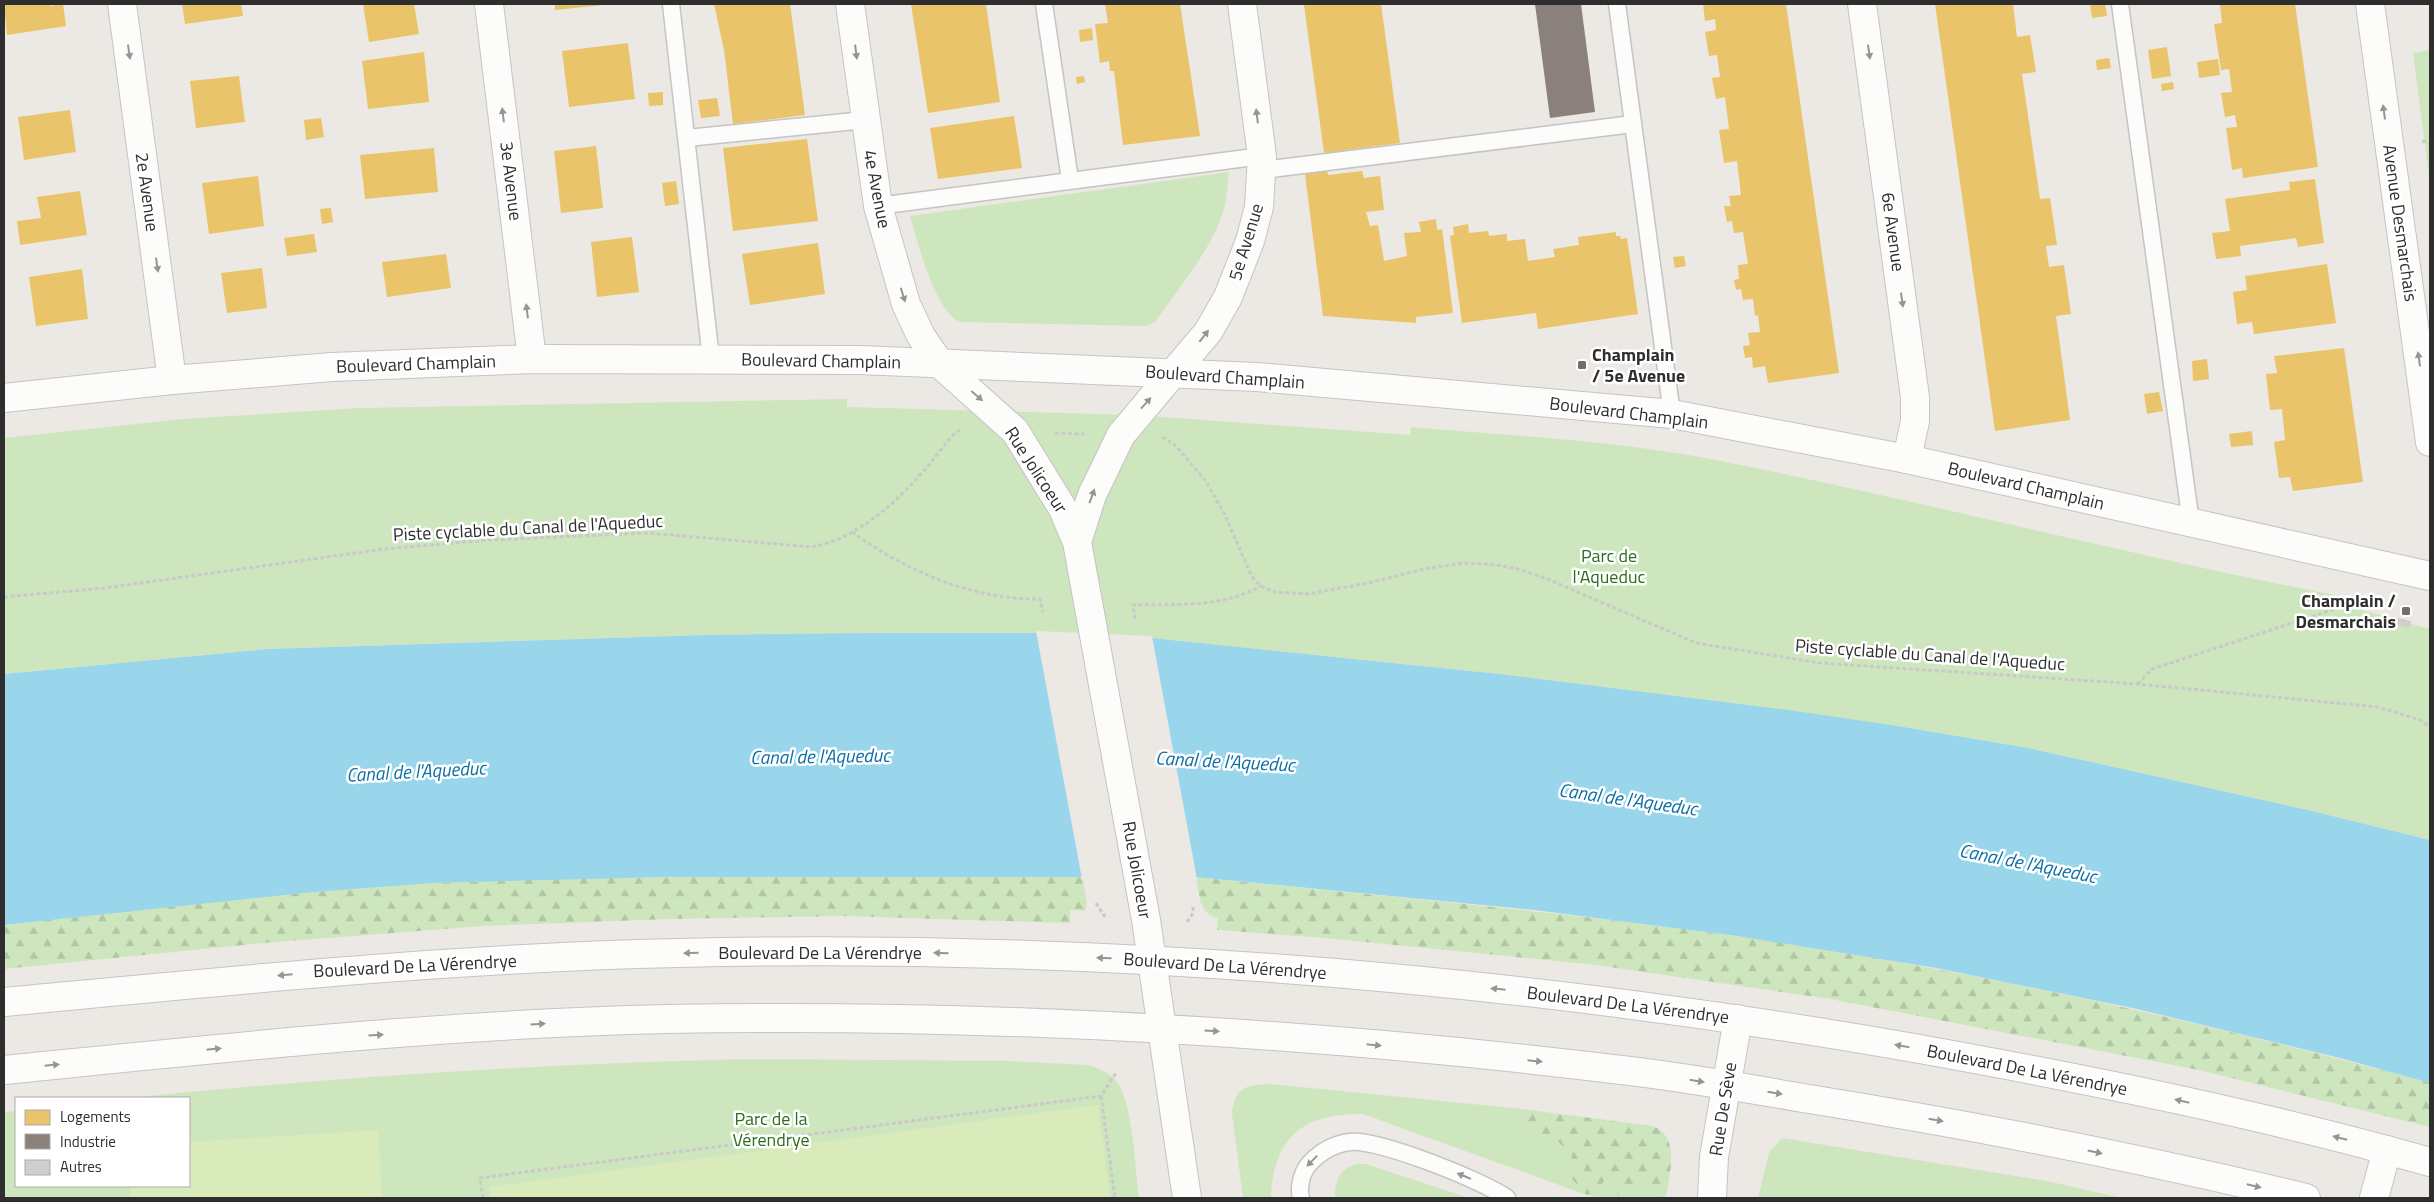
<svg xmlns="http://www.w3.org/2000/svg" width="2434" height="1202" viewBox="0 0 2434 1202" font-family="'Titillium Web',sans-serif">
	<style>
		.grass { fill: #cee6be }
		.forest { fill: url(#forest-firs) }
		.pitch { fill: #d9eabb }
		.water { fill: #99d6ec }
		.pier { fill: #ece8e4 }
		.homes { fill: #e9c46a }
		.industry { fill: #8a817c }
		.building { fill: #d1cecb }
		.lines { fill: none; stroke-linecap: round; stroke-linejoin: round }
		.lane-casing { stroke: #c5c4c5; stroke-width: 19 }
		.street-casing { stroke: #c5c4c5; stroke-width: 30 }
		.secondary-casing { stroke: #c5c4c5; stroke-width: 30 }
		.path { stroke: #c9c9c8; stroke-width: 3; stroke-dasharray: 4 2.5; stroke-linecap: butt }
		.lane { stroke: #fcfcfb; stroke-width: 16 }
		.street { stroke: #fcfcfb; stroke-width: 28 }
		.secondary { stroke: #fcfcfb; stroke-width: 28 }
		.oneway { fill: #959594 }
		.poi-dot { fill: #706f6e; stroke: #fff; stroke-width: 2 }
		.labels { text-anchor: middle; stroke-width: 5; stroke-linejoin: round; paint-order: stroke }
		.street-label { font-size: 18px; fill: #2e2e2e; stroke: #fff }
		.poi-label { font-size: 18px; font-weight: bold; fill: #2e2e2e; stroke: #fff; text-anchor: start }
		.park-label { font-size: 18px; fill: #2c6e1b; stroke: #fff }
		.water-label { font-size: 19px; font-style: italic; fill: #0d6fa3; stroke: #fff }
	</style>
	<defs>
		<pattern id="forest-firs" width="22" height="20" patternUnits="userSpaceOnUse" patternTransform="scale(1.25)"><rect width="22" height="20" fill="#cee6be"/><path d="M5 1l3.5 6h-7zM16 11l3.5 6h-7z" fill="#b1c6a4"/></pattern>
	</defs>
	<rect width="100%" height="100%" fill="#ece8e4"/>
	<!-- grass -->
	<g class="grass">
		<polygon points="2430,50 2430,183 2413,53"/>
		<path d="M1229 172C1227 188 1227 204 1221 218 1207 255 1178 289 1155 322L1145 326 961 322C936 315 917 240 910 216Z"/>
		<path d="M847 399V407L1136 415 1410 435 1411 427C1516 436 1623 441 1726 462 1935 504 2141 558 2350 598L2355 608 2430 629V840L2308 810 2028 748 1898 726 1499 674 1152 638 1036 633 705 635 268 649 4 674V438L183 419 360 408Z"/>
		<path d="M747 1059 1008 1061 1088 1065C1098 1068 1111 1073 1118 1083 1133 1106 1135 1169 1139 1198H4V1112L16 1111V1186H189V1098H129C335 1077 540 1064 747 1059Z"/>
		<path d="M1270 1084 1523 1109 1522 1122 1558 1142 1572 1153V1179L1598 1189 1604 1181 1612 1179 1619 1198H1599L1587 1195 1363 1114C1303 1113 1274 1137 1271 1198H1243L1232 1113C1235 1087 1246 1085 1270 1084Z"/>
		<polygon points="1782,1138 2047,1181 2122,1198 1758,1198 1769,1153"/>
		<path d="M1356 1164H1366L1469 1198H1335C1334 1181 1340 1169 1356 1164Z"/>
		<polygon points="1645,1183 1661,1196 1667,1192 1665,1198 1636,1198 1638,1186"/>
	</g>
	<!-- forest -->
	<g class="forest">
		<path d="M836 875 1082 876 1087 903 1085 911 1070 910V923L843 916 670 919 483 926 263 943 4 969V925C147 909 290 890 433 883 567 877 702 877 836 875Z"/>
		<path d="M1196 877C1376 896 1556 911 1735 936 1969 969 2201 1021 2430 1083V1127L2199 1070 1830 999 1596 965 1325 938 1217 930 1218 918C1198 914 1200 894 1196 877Z"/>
		<path d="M1523 1109 1653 1126C1680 1138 1670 1169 1667 1192L1661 1196 1653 1194 1644 1183 1638 1186 1636 1198H1619L1612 1179 1604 1181 1598 1189 1587 1195 1572 1179V1153L1558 1142 1527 1130 1522 1122Z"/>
	</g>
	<!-- pitch -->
	<g class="pitch">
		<polygon points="1098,1105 1110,1198 491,1198 489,1187"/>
		<polygon points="378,1130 382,1198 131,1198 130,1186 189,1186 189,1142"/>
	</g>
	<!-- water -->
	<polygon class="water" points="880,633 1036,633 1152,638 1499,674 1789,710 1898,726 2028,748 2308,810 2430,840 2430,1083 2340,1058 2137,1009 1936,968 1737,936 1534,910 1196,877 664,877 433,883 313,892 4,925 4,674 268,649 705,635"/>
	<!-- pier -->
	<polygon class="pier" points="1036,631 1152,636 1197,879 1082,879"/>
	<!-- homes -->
	<g class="homes">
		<polygon points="4,4 50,4 50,6 63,4 66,26 7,35"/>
		<polygon points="182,4 241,4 243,16 185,24"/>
		<polygon points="363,4 414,4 419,34 369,42"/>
		<polygon points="555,4 603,4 603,5 555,10"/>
		<polygon points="714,4 790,4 805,115 733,124 724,50"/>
		<polygon points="911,4 986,4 1000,102 928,113"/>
		<polygon points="1105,4 1180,4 1200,136 1123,145 1114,71 1110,71 1109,61 1100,63 1095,24 1108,23"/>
		<polygon points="1317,4 1381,4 1400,143 1324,153 1304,5"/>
		<polygon points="1703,4 1786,4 1839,373 1768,383 1765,366 1753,368 1752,357 1745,358 1743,346 1750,345 1748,333 1760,332 1758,315 1755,316 1753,299 1743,300 1741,289 1736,290 1734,280 1739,279 1738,265 1748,264 1743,232 1734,233 1732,221 1727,222 1724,206 1731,206 1729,196 1741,195 1737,161 1724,163 1719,130 1729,129 1725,97 1716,99 1712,78 1720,77 1717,55 1709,56 1705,32 1716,30 1715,19 1705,21"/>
		<polygon points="1935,4 2013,4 2017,37 2030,35 2036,72 2022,74 2040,199 2050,198 2057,245 2046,246 2049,267 2064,265 2071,314 2056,316 2070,420 1995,431"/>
		<polygon points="2090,4 2105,4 2107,16 2092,18"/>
		<polygon points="2220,4 2295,4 2318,167 2243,178 2242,168 2232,170 2226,128 2237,127 2235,115 2225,117 2221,93 2232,92 2229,69 2221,70 2214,24 2222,23"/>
		<polygon points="1092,28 1093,40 1080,42 1079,30"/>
		<polygon points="628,43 635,99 569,107 562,51"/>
		<polygon points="2167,47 2171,76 2152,79 2148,50"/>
		<polygon points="424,52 429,102 368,109 362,61"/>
		<polygon points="2109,58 2111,68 2097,70 2096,60"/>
		<polygon points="2218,59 2220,75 2199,78 2197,62"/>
		<polygon points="239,76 245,122 196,128 190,81"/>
		<polygon points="1084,76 1085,82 1077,84 1076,77"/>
		<polygon points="2173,82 2174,89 2162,91 2161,84"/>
		<polygon points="663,92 663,105 649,106 648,93"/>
		<polygon points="717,98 720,116 701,118 698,100"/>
		<polygon points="70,110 76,152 24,160 18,117"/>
		<polygon points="1014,116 1022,168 938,179 930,128"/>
		<polygon points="321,118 324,137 306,140 304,120"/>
		<polygon points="807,139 818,221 733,231 723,148"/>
		<polygon points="596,146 603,208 561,213 554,151"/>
		<polygon points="434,148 438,192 365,199 360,155"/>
		<polygon points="1327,171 1328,175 1362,171 1364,178 1380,176 1384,210 1366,212 1370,226 1378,225 1384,261 1407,256 1404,233 1421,232 1419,222 1436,219 1437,230 1442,229 1453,313 1416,317 1416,323 1323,316 1305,174"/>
		<polygon points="258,176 264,226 209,234 202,183"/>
		<polygon points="2315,179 2324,243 2298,247 2296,238 2240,246 2241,256 2216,259 2212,233 2230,231 2225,199 2290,190 2289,182"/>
		<polygon points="676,181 679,204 665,206 662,183"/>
		<polygon points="80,191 87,235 20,245 17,221 41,218 37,197"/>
		<polygon points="331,208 333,222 322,224 320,209"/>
		<polygon points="1468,224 1469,233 1488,231 1489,236 1507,234 1507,241 1525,239 1528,261 1555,257 1553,249 1579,245 1578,237 1616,232 1616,236 1620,236 1621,239 1627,238 1638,314 1538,329 1536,313 1462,323 1450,236 1454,235 1453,227"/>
		<polygon points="314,234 317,252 287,256 284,238"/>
		<polygon points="632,237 639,292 597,297 591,242"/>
		<polygon points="818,243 825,294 750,305 742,254"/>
		<polygon points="446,254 451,288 387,297 382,262"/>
		<polygon points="1684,256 1686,266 1675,268 1673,257"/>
		<polygon points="2327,264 2336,323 2254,334 2252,322 2237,324 2233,292 2247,290 2245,276"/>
		<polygon points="262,268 267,308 227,313 221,273"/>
		<polygon points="82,269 88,319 36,326 29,277"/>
		<polygon points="2344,348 2363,482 2293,491 2290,477 2279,478 2274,442 2285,440 2282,409 2270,410 2266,374 2277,373 2274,356"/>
		<polygon points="2207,359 2209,379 2193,381 2192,361"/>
		<polygon points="2159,392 2163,411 2147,414 2144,394"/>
		<polygon points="2252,431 2253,445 2231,447 2229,434"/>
	</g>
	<!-- industry -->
	<polygon class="industry" points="1535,4 1581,4 1595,112 1550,118"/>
	<!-- building -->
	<polygon class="building" points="2391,616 2411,621 2409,628 2388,623"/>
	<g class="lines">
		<!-- lane casing -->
		<g class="lane-casing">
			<g id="lane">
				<polyline points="671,4 711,359"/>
				<polyline points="1044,4 1070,180"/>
				<polyline points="1617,4 1672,414"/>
				<polyline points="2120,4 2191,523"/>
				<polyline points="687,138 865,120"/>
				<polyline points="1263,170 1633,124"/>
				<polyline points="878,206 1262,156"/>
				<path d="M1301 1198C1298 1187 1302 1171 1310 1163 1321 1151 1334 1144 1350 1142 1376 1138 1484 1181 1507 1198"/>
			</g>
		</g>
		<!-- street casing -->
		<g class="street-casing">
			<g id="street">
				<polyline points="122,4 172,380"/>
				<polyline points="489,4 532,359"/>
				<polyline points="850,4 878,206 906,304 921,336 940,364"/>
				<polyline points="1173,373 1208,332 1228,297 1250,241 1259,207 1262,156 1242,4"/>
				<polyline points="1712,1198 1714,1157 1738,1019"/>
				<polyline points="2374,1198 2387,1150"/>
			</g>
		</g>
		<!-- secondary casing -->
		<g class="secondary-casing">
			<g id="secondary">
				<polyline points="1862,4 1915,397 1915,421 1907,459"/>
				<polyline points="2370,4 2430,442"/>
				<polyline points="940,364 1015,431 1063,509 1077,542 1146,920 1187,1198"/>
				<polyline points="4,398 172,380 332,367 532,359 860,360 1257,377 1672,414 1907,459 2430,576"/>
				<polyline points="1077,542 1092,495 1121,435 1173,373"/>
				<path d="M4 1002C228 981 452 958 678 953 1091 943 1507 977 1914 1048 2087 1079 2261 1114 2430 1162"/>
				<path d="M4 1070C224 1048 444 1024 666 1019 988 1013 1311 1032 1630 1071 1688 1078 1746 1088 1803 1098 1972 1125 2140 1158 2306 1198"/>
			</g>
		</g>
		<!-- path -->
		<g class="path">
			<polyline points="2422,141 2430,143"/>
			<polyline points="1055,433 1084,434"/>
			<polyline points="1162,437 1174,444 1205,480 1224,513 1252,577 1261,586 1274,592 1308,594 1369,583 1424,569 1463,563 1489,564 1515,568 1545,578 1696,643 1820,663 2138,684 2378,707 2420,720 2430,726"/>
			<path d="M852 532C906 571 972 600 1040 599L1043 612"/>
			<path d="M4 597 105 588 384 549 489 540 647 533 812 547C859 538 898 501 928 466 936 457 952 433 961 429"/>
			<path d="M1135 619 1133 605C1177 604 1221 608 1261 586"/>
			<polyline points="2138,684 2152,669 2356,602"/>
			<polyline points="1096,903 1105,917"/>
			<polyline points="1187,922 1193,913 1193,907"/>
			<polyline points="1101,1096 1115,1198"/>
			<polyline points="483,1198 480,1178 1101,1096 1116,1073"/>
		</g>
		<!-- lane -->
		<use href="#lane" class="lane"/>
		<!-- street -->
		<use href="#street" class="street"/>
		<!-- secondary -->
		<use href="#secondary" class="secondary"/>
	</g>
	<!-- one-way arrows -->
	<defs><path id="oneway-solid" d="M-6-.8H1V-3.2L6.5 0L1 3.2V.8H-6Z" transform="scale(1.25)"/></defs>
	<g class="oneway">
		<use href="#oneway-solid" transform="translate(129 52) rotate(82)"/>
		<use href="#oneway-solid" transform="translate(856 52) rotate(83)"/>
		<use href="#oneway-solid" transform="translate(1869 52) rotate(82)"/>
		<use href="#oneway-solid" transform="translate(2384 112) rotate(-98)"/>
		<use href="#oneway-solid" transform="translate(503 115) rotate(-97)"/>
		<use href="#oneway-solid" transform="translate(1257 116) rotate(-97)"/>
		<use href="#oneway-solid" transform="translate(157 265) rotate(82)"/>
		<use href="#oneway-solid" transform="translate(903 295) rotate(73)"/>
		<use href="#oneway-solid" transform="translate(1902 300) rotate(82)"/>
		<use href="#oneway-solid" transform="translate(527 311) rotate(-97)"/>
		<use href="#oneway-solid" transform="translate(1204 336) rotate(-52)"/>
		<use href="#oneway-solid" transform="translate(2419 359) rotate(-98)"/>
		<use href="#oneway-solid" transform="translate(977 396) rotate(41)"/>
		<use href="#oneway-solid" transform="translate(1146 403) rotate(-48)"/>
		<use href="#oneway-solid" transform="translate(1092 496) rotate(-70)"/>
		<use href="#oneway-solid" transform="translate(691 953) rotate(179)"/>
		<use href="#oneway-solid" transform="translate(941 953) rotate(-178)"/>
		<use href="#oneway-solid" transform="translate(1104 958) rotate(-179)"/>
		<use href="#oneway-solid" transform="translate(285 975) rotate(175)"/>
		<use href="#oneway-solid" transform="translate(1498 989) rotate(-174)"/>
		<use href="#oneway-solid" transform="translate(538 1024) rotate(-3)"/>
		<use href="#oneway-solid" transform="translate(1212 1031) rotate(4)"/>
		<use href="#oneway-solid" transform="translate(376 1035) rotate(-4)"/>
		<use href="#oneway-solid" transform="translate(1374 1045) rotate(6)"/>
		<use href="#oneway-solid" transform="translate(1902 1046) rotate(-170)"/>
		<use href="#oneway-solid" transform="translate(214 1049) rotate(-6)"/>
		<use href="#oneway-solid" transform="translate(1535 1061) rotate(6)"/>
		<use href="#oneway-solid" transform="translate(52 1065) rotate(-6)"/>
		<use href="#oneway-solid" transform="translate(1697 1081) rotate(9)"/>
		<use href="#oneway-solid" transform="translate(1775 1093) rotate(9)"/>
		<use href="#oneway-solid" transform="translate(2182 1101) rotate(-167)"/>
		<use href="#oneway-solid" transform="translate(1936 1120) rotate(10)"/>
		<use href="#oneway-solid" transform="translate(2340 1138) rotate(-166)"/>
		<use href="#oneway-solid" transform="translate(2095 1152) rotate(12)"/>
		<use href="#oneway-solid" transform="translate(1312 1161) rotate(134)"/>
		<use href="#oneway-solid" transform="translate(1464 1176) rotate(-158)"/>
		<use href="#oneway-solid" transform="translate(2254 1186) rotate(13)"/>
	</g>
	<!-- markers -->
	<g class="poi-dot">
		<rect x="1577" y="360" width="10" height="10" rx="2.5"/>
		<rect x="2401" y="606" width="10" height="10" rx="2.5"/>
	</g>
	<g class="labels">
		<!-- street labels -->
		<g class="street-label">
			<text transform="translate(511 181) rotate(83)" y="6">3e Avenue</text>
			<text transform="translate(877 189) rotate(79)" y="6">4e Avenue</text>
			<text transform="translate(147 192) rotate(82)" y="6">2e Avenue</text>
			<text transform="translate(2400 223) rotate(82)" y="6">Avenue Desmarchais</text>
			<text transform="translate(1893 232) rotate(82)" y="6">6e Avenue</text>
			<text transform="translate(1246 242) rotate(-73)" y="6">5e Avenue</text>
			<text transform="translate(821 361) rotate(1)" y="6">Boulevard Champlain</text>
			<text transform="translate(416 364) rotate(-2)" y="6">Boulevard Champlain</text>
			<text transform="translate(1225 377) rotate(4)" y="6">Boulevard Champlain</text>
			<text transform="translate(1629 413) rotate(7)" y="6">Boulevard Champlain</text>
			<text transform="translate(1036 470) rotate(57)" y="6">Rue Jolicoeur</text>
			<text transform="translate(2026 486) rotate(13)" y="6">Boulevard Champlain</text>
			<text transform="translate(528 528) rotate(-3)" y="6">Piste cyclable du Canal de l'Aqueduc</text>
			<text transform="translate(1930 655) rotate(4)" y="6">Piste cyclable du Canal de l'Aqueduc</text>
			<text transform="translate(1137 870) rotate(80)" y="6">Rue Jolicoeur</text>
			<text x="820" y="959">Boulevard De La Vérendrye</text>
			<text transform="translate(415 966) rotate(-3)" y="6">Boulevard De La Vérendrye</text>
			<text transform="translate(1225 966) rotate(4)" y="6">Boulevard De La Vérendrye</text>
			<text transform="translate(1628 1005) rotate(7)" y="6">Boulevard De La Vérendrye</text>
			<text transform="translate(2027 1070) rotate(11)" y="6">Boulevard De La Vérendrye</text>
			<text transform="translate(1723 1109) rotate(-81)" y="6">Rue De Sève</text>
		</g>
		<!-- poi labels -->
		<g class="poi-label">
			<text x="1592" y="361">Champlain<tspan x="1592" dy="21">/ 5e Avenue</tspan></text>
			<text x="2396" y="607" text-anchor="end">Champlain /<tspan x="2396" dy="21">Desmarchais</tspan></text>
		</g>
		<!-- park labels -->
		<g class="park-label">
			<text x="1609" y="562">Parc de<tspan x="1609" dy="21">l'Aqueduc</tspan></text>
			<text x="771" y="1125">Parc de la<tspan x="771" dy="21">Vérendrye</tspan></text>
		</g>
		<!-- water labels -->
		<g class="water-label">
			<text transform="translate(820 756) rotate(-1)" y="7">Canal de l'Aqueduc</text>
			<text transform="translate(1225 761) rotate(3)" y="7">Canal de l'Aqueduc</text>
			<text transform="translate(416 771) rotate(-3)" y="7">Canal de l'Aqueduc</text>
			<text transform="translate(1628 799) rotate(8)" y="7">Canal de l'Aqueduc</text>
			<text transform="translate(2028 863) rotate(11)" y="7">Canal de l'Aqueduc</text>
		</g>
	</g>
	<!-- border -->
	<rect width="2434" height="1202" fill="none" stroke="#2e2e2e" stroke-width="10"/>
	<!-- legend -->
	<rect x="15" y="1097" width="175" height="90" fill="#ffffff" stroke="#ababab"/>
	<rect x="25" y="1110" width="25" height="15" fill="#e9c46a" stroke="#ababab"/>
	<text x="60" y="1122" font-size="15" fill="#2e2e2e">Logements</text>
	<rect x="25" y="1134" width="25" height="15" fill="#8a817c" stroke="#ababab"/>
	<text x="60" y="1147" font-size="15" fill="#2e2e2e">Industrie</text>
	<rect x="25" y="1160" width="25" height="15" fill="#d1cecb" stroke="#ababab"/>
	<text x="60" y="1172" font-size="15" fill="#2e2e2e">Autres</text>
</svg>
